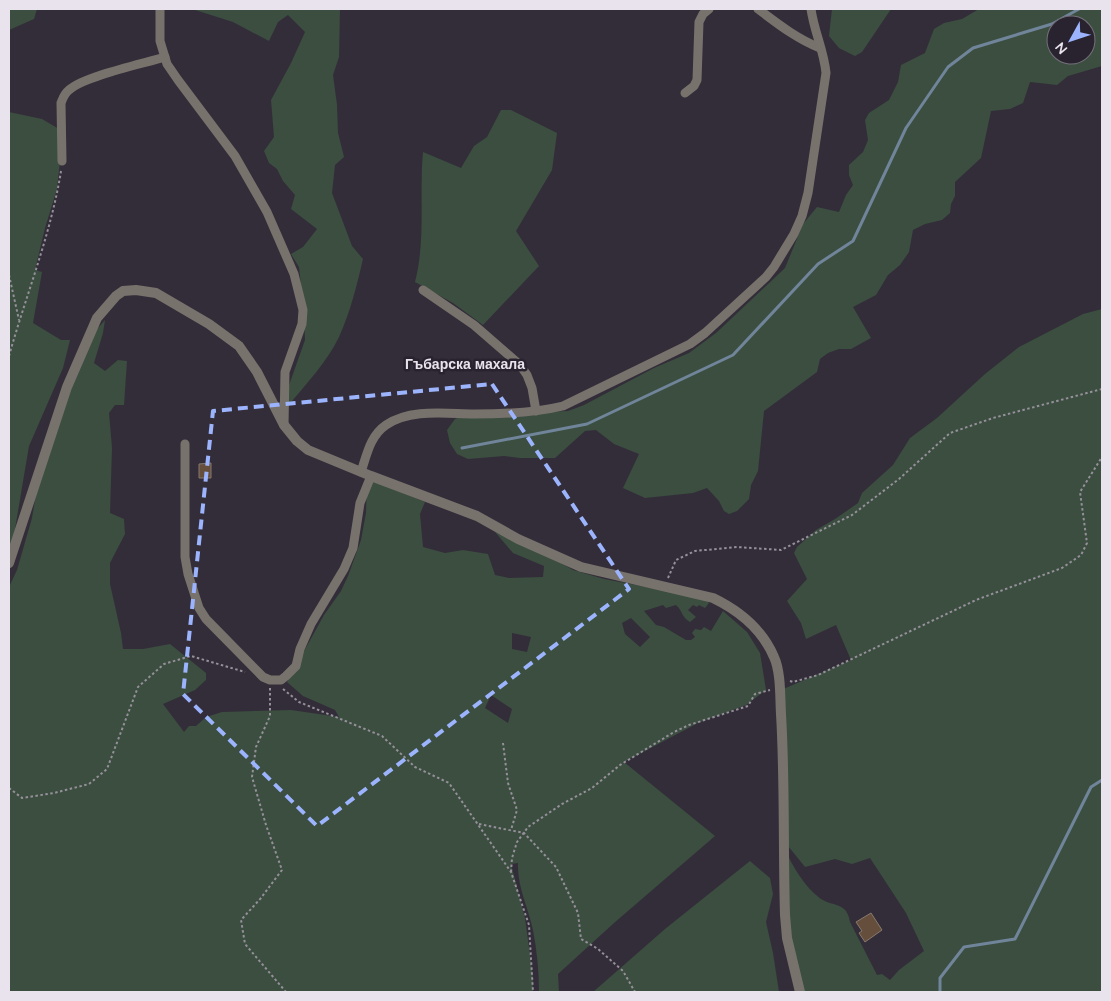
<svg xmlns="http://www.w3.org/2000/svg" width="1111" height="1001" viewBox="0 0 1111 1001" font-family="Quicksand,sans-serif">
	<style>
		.green { fill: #3b4e40; fill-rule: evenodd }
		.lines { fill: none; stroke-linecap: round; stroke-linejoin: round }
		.stream { stroke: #70849a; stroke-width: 3 }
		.building { fill: #654f3c; stroke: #87796d }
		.path { stroke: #95909a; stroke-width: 2; stroke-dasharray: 2.5 2.5; stroke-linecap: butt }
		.minor { stroke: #78726d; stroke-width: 9 }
		.tertiary { stroke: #78726d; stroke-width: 10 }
		.marked { fill: none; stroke: #9cb4fd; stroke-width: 4; stroke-dasharray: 10 6; stroke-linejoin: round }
		.labels { text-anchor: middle; stroke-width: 5; stroke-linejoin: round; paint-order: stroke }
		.neighbourhood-label { font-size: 14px; font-weight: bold; fill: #e8e3ec; stroke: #29232f }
	</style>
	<rect width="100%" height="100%" fill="#332d39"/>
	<!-- green -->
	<g class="green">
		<polygon points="9,9 37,9 34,19 9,30"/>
		<path d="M192 9H340L339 57 333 75 337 105 338 133 344 157 335 165 332 193 352 246 363 259C357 285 350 313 339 337 327 362 306 384 288 406V388L305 340 304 313 299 267 291 254 303 247 317 229 291 209 295 195 283 181 277 169 269 163 264 151 274 137 271 100 291 63 305 32 288 15 278 22 269 41 233 22Z"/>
		<polygon points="832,9 891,9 862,52 855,56 839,48 829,36"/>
		<path d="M979 9H1102V66L1068 76 1057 85 1030 82 1023 103 1010 109 991 111 981 158 955 182V196L951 204 950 213 942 220 925 224 913 230 909 252 900 265 888 275 876 295 853 307 871 338 851 349H839L828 353 820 359 817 372 764 411 758 471 751 485 749 499 737 511 729 514 724 511 719 501 707 488 693 493 645 498 623 488 639 454 614 444 596 430 585 431 555 458H520L504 456 468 459 457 454 450 443 447 430 455 419 463 415 568 411 584 405 654 368 689 353 716 333 785 268 803 224 817 207 839 212 846 195 853 185 849 175V165L863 152 868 140 865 120 869 113 889 100 898 82 901 65 925 53 934 29 944 23 962 19ZM1056 25H1086V55H1056Z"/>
		<path d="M501 110H511L557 133 552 170 516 231 539 266 483 325 453 303 415 282C426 240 419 195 423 152L461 168 474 146 487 137Z"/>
		<polygon points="9,112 42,119 59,129 60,161 57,189 45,228 35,270 42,272 33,323 61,340 70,340 63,368 29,446 14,535 9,549"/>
		<path d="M1102 309V992H803L788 929 784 848C793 866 804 887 821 899 834 907 847 902 850 922L877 975 882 974 890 980 899 970 924 951 906 913 870 858 852 864 835 859 805 867 784 841 781 690 851 660 836 625 806 639 801 623 787 601 807 579 794 553 797 547 816 530 835 519 858 503 862 493 893 465 910 438 937 418 985 374 1019 347 1083 314Z"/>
		<path d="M105 320 103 333 94 363 105 371 118 360 127 361 124 405H115L109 413 112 448 110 513 124 519 125 534 110 563V584L121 633 123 649H143L170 644 206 673V680L195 690 163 704 184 732 189 726H196L206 717 222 712 291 710 339 717 335 710 303 696 287 682 324 615 341 591 348 576 361 540 366 513 367 485 369 479 425 502 420 514 423 547 445 553 463 550 488 554 495 575 509 578 543 577 544 566 513 553 495 532 544 553 573 570 604 579 663 590 707 601 709 603 705 608 699 605 697 607 693 605 688 610 696 617 690 622C681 617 683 611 676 605L666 608 663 605 644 611 656 625 664 627 686 640H691L695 637 692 633 695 629 701 630 704 627 711 631 723 611 747 632 760 653 766 690 746 705 698 723 624 762 715 836 614 923 558 974 559 992H539C539 972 537 951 533 930 528 907 517 886 518 863L511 864 525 918 533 977V992H9V587L17 570 32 518 41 464 92 335ZM631 618 650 637 640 647 625 634 622 623ZM512 633 531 637 527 652 512 649ZM491 695 512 709 508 723 485 708Z"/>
		<polygon points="750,861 770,878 773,894 766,922 773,953 779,992 593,992 665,929"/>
	</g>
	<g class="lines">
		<!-- stream -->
		<g class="stream">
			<polyline points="462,448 587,424 733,355 818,264 853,241 906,128 948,67 973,48 1052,24 1079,9"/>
			<polyline points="940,992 940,978 964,947 1015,939 1091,787 1102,780"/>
		</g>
	</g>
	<!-- building -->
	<g class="building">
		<polygon points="211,463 211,478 199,478 199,464"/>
		<polygon points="871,913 882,930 865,942 859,933 862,931 856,922"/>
	</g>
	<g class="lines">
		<!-- path -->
		<g class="path">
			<polyline points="9,275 19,320"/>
			<path d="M9 356C26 295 51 234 61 171"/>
			<polyline points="668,578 676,560 695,551 737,547 781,550 852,515 899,479 950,433 993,418 1102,389"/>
			<polyline points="790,681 793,682 818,675 976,600 1062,568 1081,555 1087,543 1080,492 1102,457"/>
			<polyline points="270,688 270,716 256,747 252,777 266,825 282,870 261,898 241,920 245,944 286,992"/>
			<polyline points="283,689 299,702 382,736 415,767 449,783 511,872 529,925 533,992"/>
			<polyline points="503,743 508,783 517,810 511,830"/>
			<polyline points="9,788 22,798 54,793 89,784 107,769 138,687 164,664 191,656 245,672"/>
			<polyline points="479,824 524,833 556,867 578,913 581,939 598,949 623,971 635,992"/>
			<polyline points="511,872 512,858 517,842 528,827 562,804 592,788 620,765 674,732 689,725 748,706 755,694 770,690"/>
		</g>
		<!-- minor -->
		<g class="minor">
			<polyline points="160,9 160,41 167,64 178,80 235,156 267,212 294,274 303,310 302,324 285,372 284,425"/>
			<path d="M758 9C778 24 797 39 820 48"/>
			<polyline points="685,93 694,86 697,80 699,22 703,14 709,9"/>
			<path d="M62 161 61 103C63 98 64 94 69 90 85 76 142 64 165 57"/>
			<polyline points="423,290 474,325 520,365 527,375 532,388 536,411"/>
			<polyline points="185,444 185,557 188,574 199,608 206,619 263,677 270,680 281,680 286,676 296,666 300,649 311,624 344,569 353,548 360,503 371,476"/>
			<path d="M361 472C367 454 370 436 386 425 411 408 447 414 475 414 505 414 534 413 563 406L690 344 705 333 766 277 774 267 794 234 802 216 808 193 826 73C824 51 814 31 811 9"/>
		</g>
		<!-- tertiary -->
		<path class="tertiary" d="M9 563 67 387 97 318 116 296 123 291 136 290 156 293 209 324 239 346 257 372 284 425 297 441 308 450 371 476 477 516 518 539 581 567 713 598C740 611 762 629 774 657 781 672 780 697 781 714 785 780 783 848 785 915L787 938 800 992"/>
	</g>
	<!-- marked area -->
	<path class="marked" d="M492 384 629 589 317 826 183 694 213 411Z"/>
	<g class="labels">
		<!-- neighbourhood labels -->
		<g class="neighbourhood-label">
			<text x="465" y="369">Гъбарска махала</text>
		</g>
	</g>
	<!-- border -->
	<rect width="1111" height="1001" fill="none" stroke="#e8e3ec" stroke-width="20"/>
	<!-- north arrow -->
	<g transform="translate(1071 40) rotate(230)"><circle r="24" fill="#29232f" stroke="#75707b"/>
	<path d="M0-4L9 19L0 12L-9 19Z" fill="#9cb4fd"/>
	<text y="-8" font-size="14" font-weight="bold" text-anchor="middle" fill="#e8e3ec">N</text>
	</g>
</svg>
